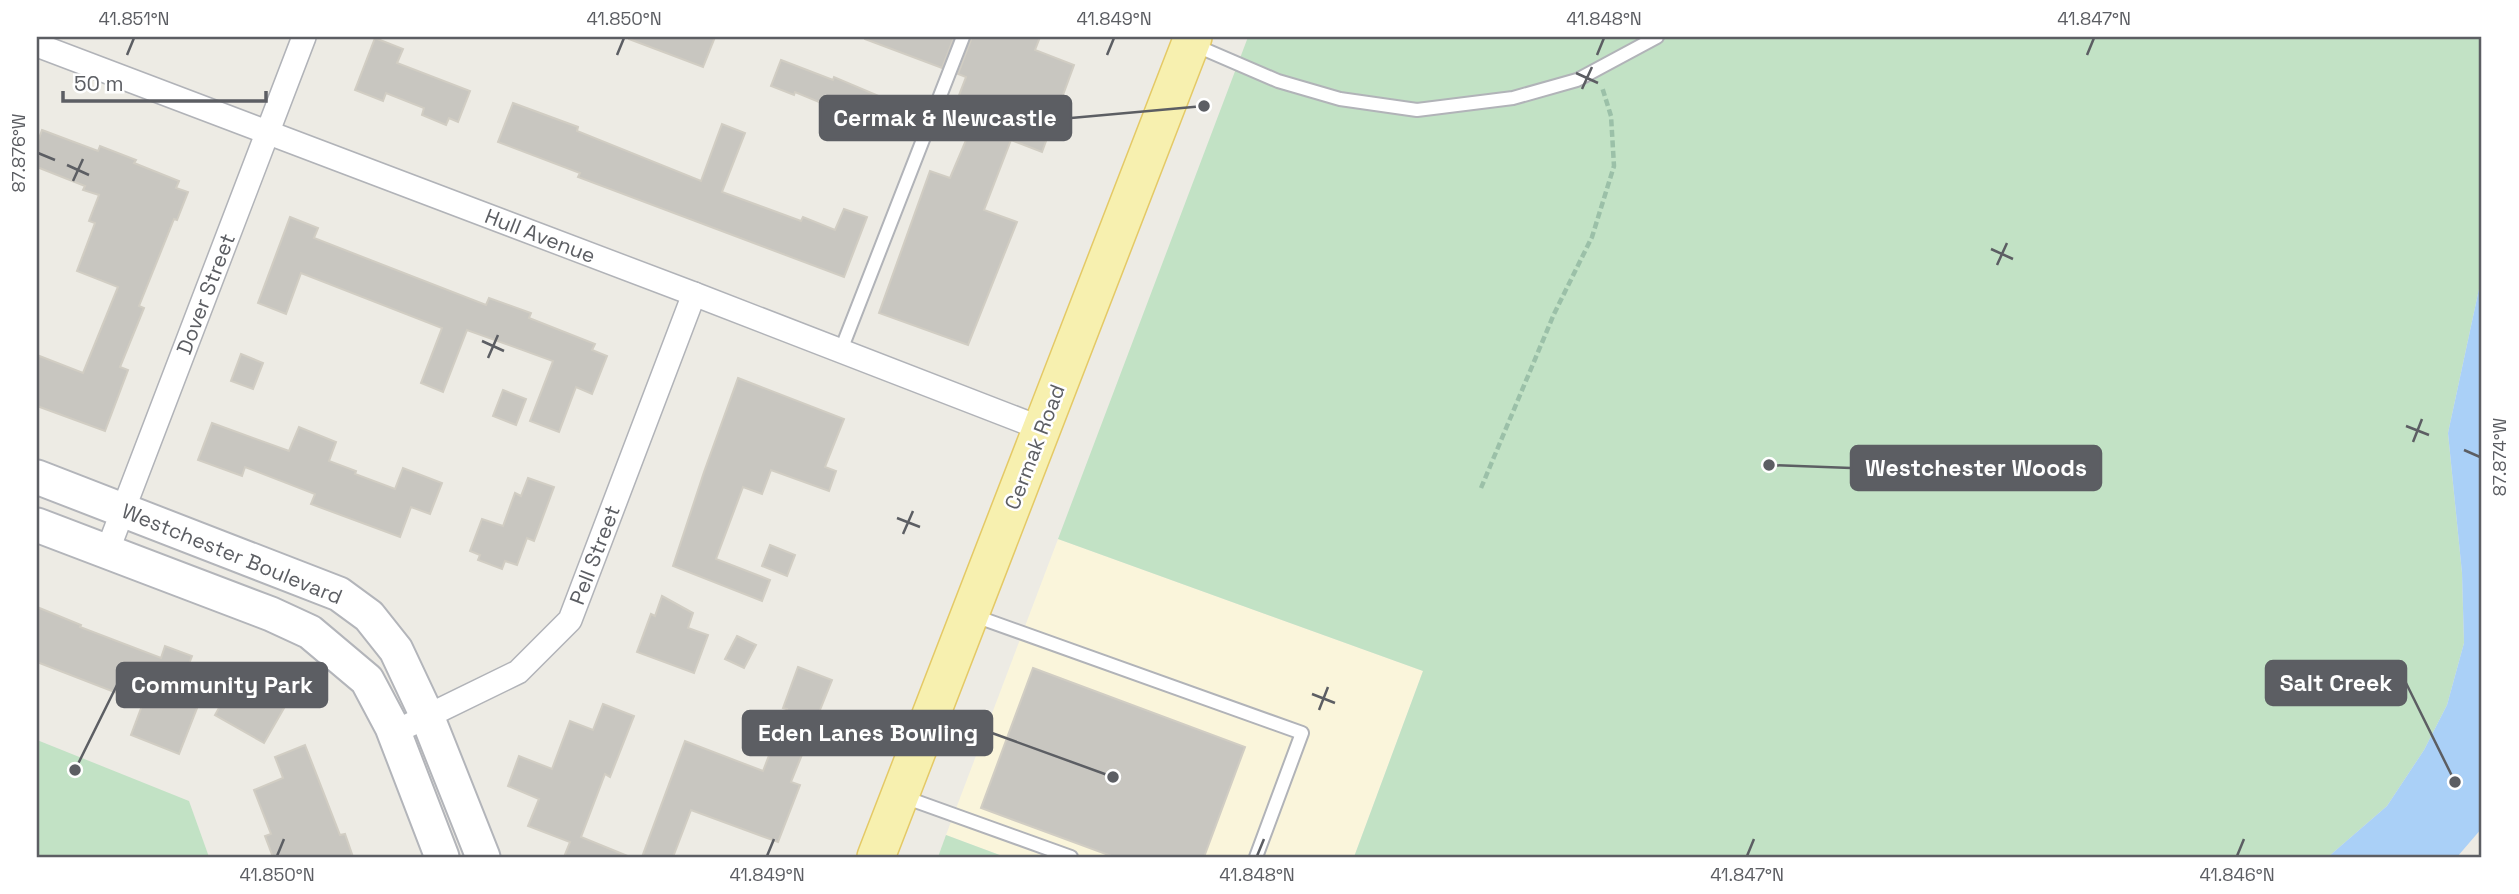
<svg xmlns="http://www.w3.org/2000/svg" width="2519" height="894" viewBox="0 0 2519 894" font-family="'Space Grotesk',sans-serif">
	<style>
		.commercial { fill: #faf5db }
		.green { fill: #c2e2c5 }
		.water { fill: #aad0f7 }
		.building { fill: #c8c6c0; stroke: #d1cdc3; stroke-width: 2 }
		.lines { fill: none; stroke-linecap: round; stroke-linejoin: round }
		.lane-casing { stroke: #b1b3b8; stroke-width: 16 }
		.street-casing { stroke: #b1b3b8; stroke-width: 26 }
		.secondary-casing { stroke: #b3b5ba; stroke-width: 37 }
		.primary-casing { stroke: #e4c966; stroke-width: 40 }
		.path { stroke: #9bc0a8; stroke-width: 4.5; stroke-dasharray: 7 3.5; stroke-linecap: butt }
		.lane { stroke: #fff; stroke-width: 12 }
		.street { stroke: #fff; stroke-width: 23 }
		.secondary { stroke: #fff; stroke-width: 33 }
		.primary { stroke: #f7f0af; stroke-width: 37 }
		.ticks { fill: none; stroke: #5c5e63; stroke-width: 2.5 }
		.labels { text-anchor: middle; stroke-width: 5; stroke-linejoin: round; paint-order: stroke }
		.street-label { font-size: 21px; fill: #5c5e63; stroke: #fff }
		.leader { fill: none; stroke: #5c5e63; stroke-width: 2.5 }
		.callout-dot { fill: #5c5e63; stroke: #fff; stroke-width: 2.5 }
		.callout { fill: #5c5e63; stroke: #5c5e63; stroke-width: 2.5 }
		.callout-label { font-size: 23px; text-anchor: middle; font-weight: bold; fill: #fff }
		.neatline { fill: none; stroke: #5c5e63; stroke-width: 2.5 }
		.ticks-label { font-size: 18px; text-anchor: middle; fill: #5c5e63 }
	</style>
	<rect width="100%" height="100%" fill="#edebe4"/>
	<!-- commercial -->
	<polygon class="commercial" points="1058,539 1423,671 1354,857 1005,857 946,835"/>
	<!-- green -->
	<g class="green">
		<polygon points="1248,37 2482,37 2482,275 2448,433 2462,573 2464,643 2447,705 2424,750 2387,806 2328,857 1354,857 1423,671 1058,539"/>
		<polygon points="37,740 189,801 209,857 37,857"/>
		<polygon points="946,835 1005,857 938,857"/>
	</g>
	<!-- water -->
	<polygon class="water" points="2482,275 2482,828 2457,857 2328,857 2387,806 2424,750 2447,705 2464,643 2462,573 2448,433"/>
	<!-- building -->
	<g class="building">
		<polygon points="629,37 715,37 703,67 629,39"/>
		<polygon points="865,37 954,37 942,68 865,39"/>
		<polygon points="972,37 1040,37 1035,50 1074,65 1042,152 1011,140 984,210 1017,222 968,345 879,313 930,171 950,178 975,119 953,111 966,77 958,74"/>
		<polygon points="375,38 403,49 397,63 470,91 458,122 449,118 446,125 422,115 424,108 386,93 383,101 355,90"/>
		<polygon points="781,60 833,80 834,77 895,103 897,98 920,107 909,133 849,110 848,114 795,92 794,95 771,86"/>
		<polygon points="513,103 578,127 577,131 701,181 722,124 745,133 722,192 801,221 803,217 835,230 844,209 867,217 844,277 578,177 580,173 498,142"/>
		<polygon points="42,130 98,151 100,146 136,160 134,163 179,181 176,188 188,192 177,220 174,219 139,306 144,308 120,367 128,370 105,431 37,406 37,355 83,373 118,287 77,271 95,223 89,221 99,195 83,190 85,186 37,167 37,144"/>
		<polygon points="290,217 318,228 314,238 486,305 489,298 531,313 529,318 595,344 592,350 607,356 592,394 576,387 559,432 530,421 553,361 467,330 443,392 421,383 442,328 301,273 286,314 258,303"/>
		<polygon points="241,354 263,363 253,389 231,381"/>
		<polygon points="738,378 844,419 825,467 836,471 829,491 771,470 762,494 743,487 716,559 770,580 762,601 673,566 704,472"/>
		<polygon points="503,390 526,399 516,425 493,416"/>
		<polygon points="212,423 289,451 299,427 336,442 329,461 356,471 355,474 395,489 403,468 442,483 430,514 411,507 400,537 311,504 315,494 245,467 242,476 198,460"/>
		<polygon points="528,478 554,487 534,541 527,538 517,565 505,561 502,569 478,560 480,555 470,551 482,519 503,526 515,493 521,496"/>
		<polygon points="770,545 795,555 787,576 762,566"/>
		<polygon points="662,596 693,613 688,628 708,635 694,673 637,652 651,614 655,616"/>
		<polygon points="37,607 81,625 80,627 161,658 165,646 192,656 177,695 199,703 179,754 131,735 143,703 37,662"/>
		<polygon points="737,636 756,645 744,668 725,659"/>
		<polygon points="798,667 832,680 791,782 800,785 778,842 691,810 673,857 642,857 685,741 763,771 787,709 783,708"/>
		<polygon points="1033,668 1245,747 1204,857 1114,857 981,808"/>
		<polygon points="237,675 287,703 264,743 215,715"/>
		<polygon points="603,704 634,716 610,777 605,774 581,837 630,857 564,857 570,842 528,826 539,799 508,786 519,756 552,769 570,721 593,730"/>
		<polygon points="305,745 340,835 345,834 353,857 273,857 265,836 271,834 254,790 283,778 275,757"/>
	</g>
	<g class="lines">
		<!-- lane casing -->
		<g class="lane-casing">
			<g id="lane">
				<polyline points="1192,44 1278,81 1340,99 1417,110 1513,98 1577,80 1657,37"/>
				<polyline points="841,350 963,37"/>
				<polyline points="972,615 1302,733 1256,857"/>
				<polyline points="904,797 1071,857"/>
			</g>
		</g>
		<!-- street casing -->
		<g class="street-casing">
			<g id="street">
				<polyline points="37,45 694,294 1043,429"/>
				<polyline points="107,552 304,37"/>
				<polyline points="395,732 518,672 570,620 694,294"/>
			</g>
		</g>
		<!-- secondary casing -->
		<g class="secondary-casing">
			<g id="secondary">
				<polyline points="37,477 339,594 369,616 396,650 427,716 483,857"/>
				<polyline points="37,525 271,614 310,632 367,680 392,727 442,857"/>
			</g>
		</g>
		<!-- primary casing -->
		<g class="primary-casing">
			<polyline id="primary" points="876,857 1193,37"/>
		</g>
		<!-- path -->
		<polyline class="path" points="1481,488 1554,314 1592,237 1614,166 1611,116 1602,87"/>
		<!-- lane -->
		<use href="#lane" class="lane"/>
		<!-- street -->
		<use href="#street" class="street"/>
		<!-- secondary -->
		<use href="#secondary" class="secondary"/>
		<!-- primary -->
		<use href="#primary" class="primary"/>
	</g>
	<!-- ticks -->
	<path class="ticks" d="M127 55 134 38M617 55 624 38M1107 55 1114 38M1597 55 1604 38M2087 55 2094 38M1576 73 1598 83M1582 89 1592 67M38 153 55 160M67 165 89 175M73 181 83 159M1991 249 2013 259M1997 265 2007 243M482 341 504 351M488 358 498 335M2406 426 2429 435M2413 442 2422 419M2464 450 2480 457M897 518 920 527M903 534 913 511M1312 694 1335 703M1319 710 1328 687M277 856 284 839M767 856 774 839M1257 856 1264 839M1747 856 1754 839M2237 856 2244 839"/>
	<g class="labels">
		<!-- street labels -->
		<g class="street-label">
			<text transform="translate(540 236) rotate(21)" y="7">Hull Avenue</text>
			<text transform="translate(206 294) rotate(-69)" y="7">Dover Street</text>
			<text transform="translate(1035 447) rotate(-69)" y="7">Cermak Road</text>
			<text transform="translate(232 554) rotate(22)" y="7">Westchester Boulevard</text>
			<text transform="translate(595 555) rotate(-69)" y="7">Pell Street</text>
		</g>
	</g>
	<!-- callouts -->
	<path class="leader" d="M1204 106L1071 118M1769 465L1851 468M2455 782L2406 683M75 770L117 685M1113 777L992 733"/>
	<g class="callout-dot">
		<circle cx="1204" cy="106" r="7"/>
		<circle cx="1769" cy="465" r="7"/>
		<circle cx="2455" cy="782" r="7"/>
		<circle cx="75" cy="770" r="7"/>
		<circle cx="1113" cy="777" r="7"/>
	</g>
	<g class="callout">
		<rect x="820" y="96" width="251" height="44" rx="7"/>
		<rect x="1851" y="446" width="250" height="44" rx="7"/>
		<rect x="2266" y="661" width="140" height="44" rx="7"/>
		<rect x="117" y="663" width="210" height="44" rx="7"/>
		<rect x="743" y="711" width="249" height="44" rx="7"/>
	</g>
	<g class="callout-label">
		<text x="945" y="126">Cermak &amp; Newcastle</text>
		<text x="1976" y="476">Westchester Woods</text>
		<text x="2336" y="691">Salt Creek</text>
		<text x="222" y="693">Community Park</text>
		<text x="868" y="741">Eden Lanes Bowling</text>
	</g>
	<!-- border -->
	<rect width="2519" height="894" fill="none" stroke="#ffffff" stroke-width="77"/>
	<!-- scale -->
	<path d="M63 91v10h203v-10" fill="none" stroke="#5c5e63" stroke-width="3.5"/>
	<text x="74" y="91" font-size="21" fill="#5c5e63" stroke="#ffffff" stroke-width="5" paint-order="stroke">50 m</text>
	<rect x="38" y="38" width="2442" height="818" class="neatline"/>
	<g class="ticks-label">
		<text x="134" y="25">41.851°N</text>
		<text x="624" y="25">41.850°N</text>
		<text x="1114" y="25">41.849°N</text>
		<text x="1604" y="25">41.848°N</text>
		<text x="2094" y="25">41.847°N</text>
		<text transform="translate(19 153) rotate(-90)" y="6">87.876°W</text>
		<text transform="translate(2500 457) rotate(-90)" y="6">87.874°W</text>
		<text x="277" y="881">41.850°N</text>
		<text x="767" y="881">41.849°N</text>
		<text x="1257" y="881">41.848°N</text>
		<text x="1747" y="881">41.847°N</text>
		<text x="2237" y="881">41.846°N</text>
	</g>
</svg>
